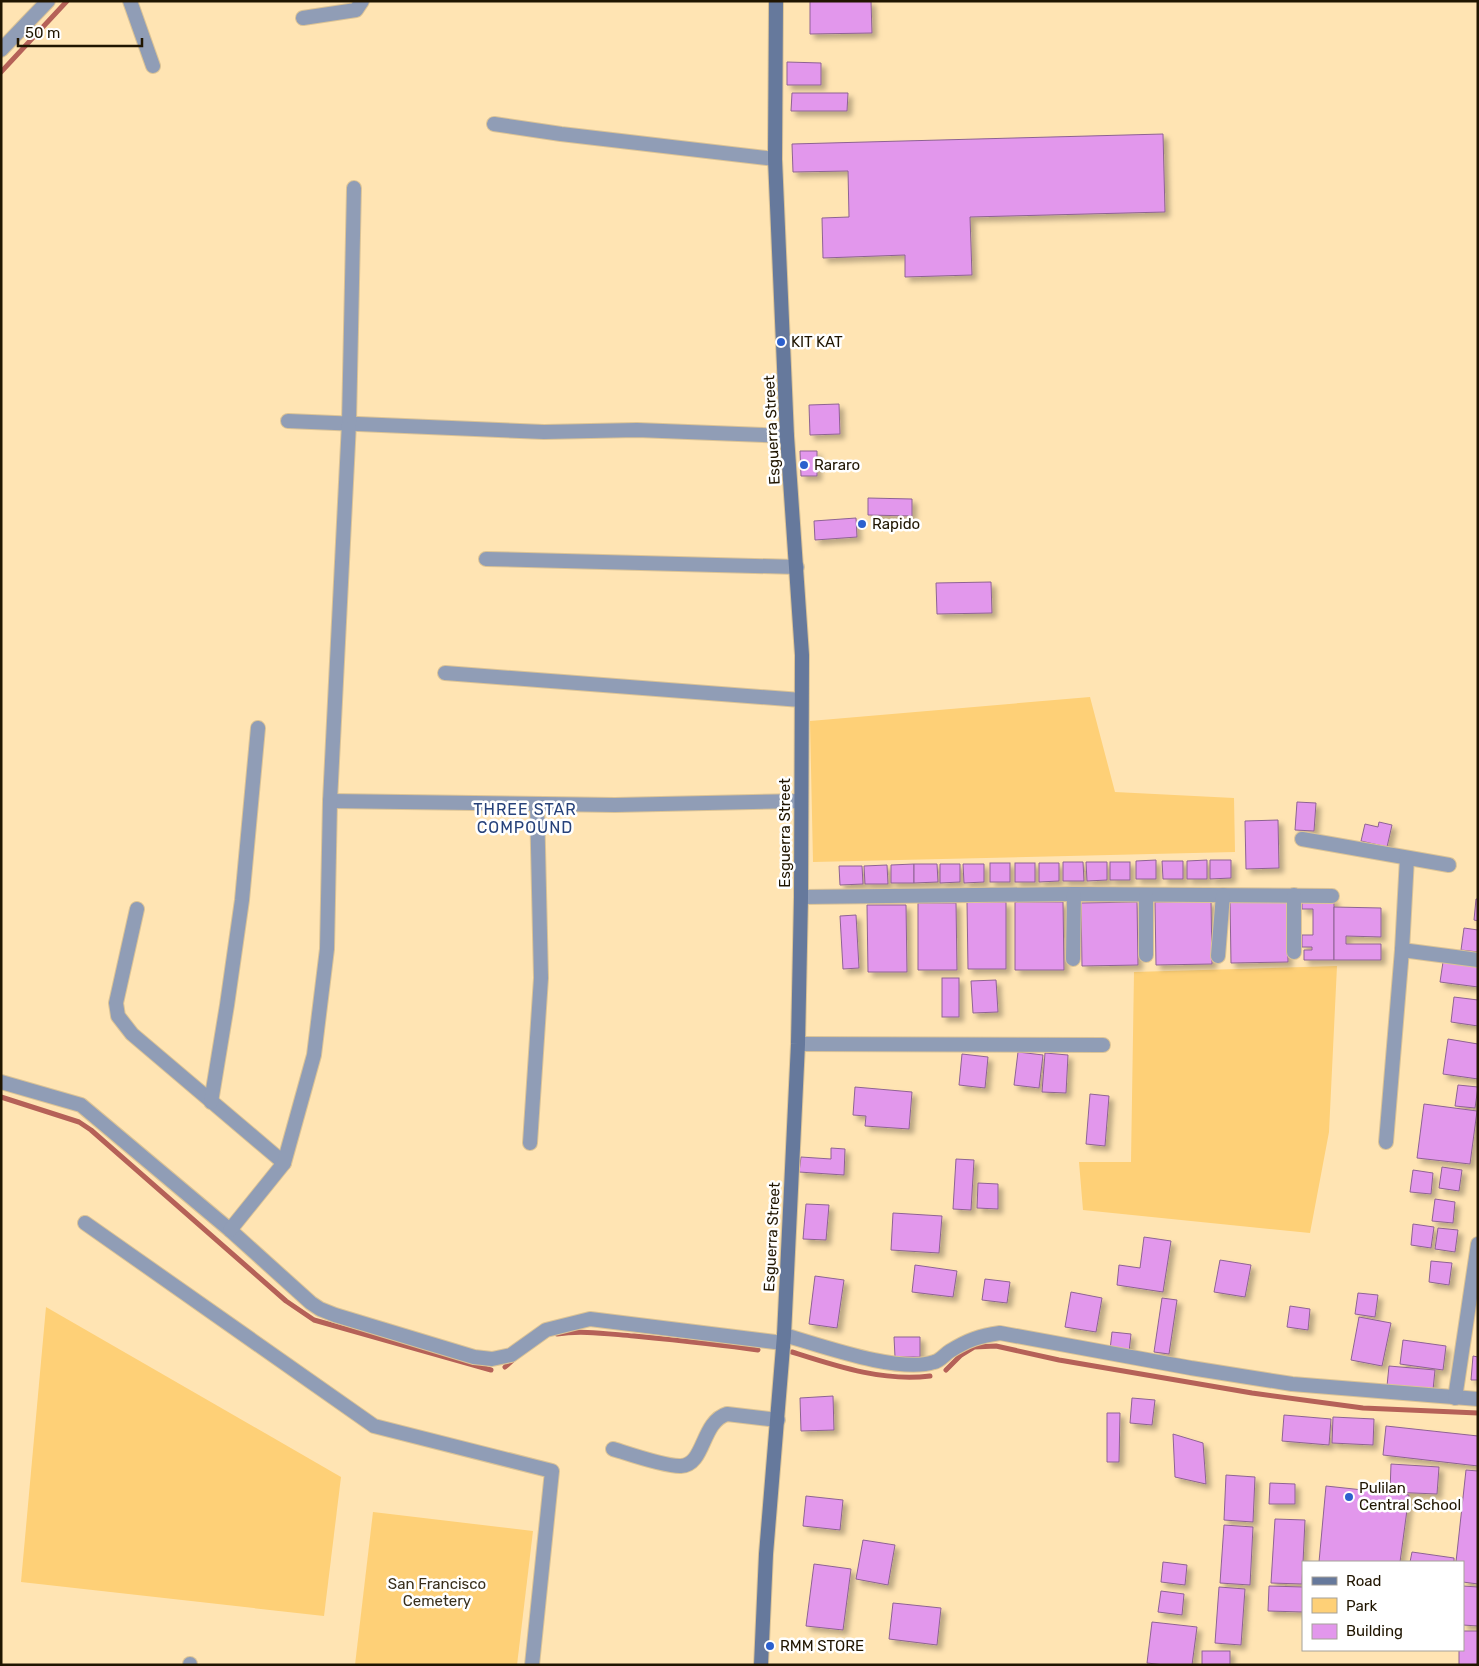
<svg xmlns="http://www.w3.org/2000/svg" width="1479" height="1666" viewBox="0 0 1479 1666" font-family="Rubik,sans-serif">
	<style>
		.green { fill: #fed077 }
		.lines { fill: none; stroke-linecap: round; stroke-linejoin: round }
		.stream { stroke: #b56158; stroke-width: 5 }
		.building { fill: #e297ec; stroke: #8e6393; filter: url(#shadow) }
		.minor-casing { stroke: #dbc396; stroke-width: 16 }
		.secondary-casing { stroke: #dbc396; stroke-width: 16 }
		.minor { stroke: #909db6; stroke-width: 14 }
		.secondary { stroke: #66799c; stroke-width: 14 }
		.poi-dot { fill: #2c60ce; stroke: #fff; stroke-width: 2 }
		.labels { text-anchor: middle; stroke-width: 5; stroke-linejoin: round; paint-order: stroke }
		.poi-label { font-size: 15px; fill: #201500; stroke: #fff; text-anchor: start }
		.street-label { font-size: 15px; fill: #201500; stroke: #fff }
		.park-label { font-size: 15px; fill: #392f1c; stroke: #fff }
		.neighbourhood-label { font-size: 16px; letter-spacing: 1px; fill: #27427a; stroke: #fff }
	</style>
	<defs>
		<filter id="shadow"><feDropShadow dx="4.5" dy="4.5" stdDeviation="2.5" flood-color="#0004"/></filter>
	</defs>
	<rect width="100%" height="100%" fill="#ffe4b3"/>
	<!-- green -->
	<g class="green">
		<polygon points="1090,697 1115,792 1234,798 1235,852 813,862 810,721"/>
		<polygon points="1337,966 1329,1132 1310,1233 1083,1210 1079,1162 1131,1162 1134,972"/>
		<polygon points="46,1307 341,1477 324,1616 21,1582"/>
		<polygon points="373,1512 533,1531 517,1665 355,1665"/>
	</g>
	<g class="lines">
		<!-- stream -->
		<g class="stream">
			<polyline points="1,72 67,1"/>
			<polyline points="1,1097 79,1122 91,1130 286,1301 314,1320 491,1370"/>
			<path d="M557 1334C582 1330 608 1334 634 1336 675 1340 716 1344 758 1350"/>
			<path d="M792 1352C836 1366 883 1382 930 1376"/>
			<polyline points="505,1367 514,1359"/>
			<polyline points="946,1370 961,1355 974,1347 996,1346 1059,1360 1252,1393 1363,1408 1478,1413"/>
		</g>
	</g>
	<!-- building -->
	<g class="building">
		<polygon points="810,1 871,1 872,33 810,34"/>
		<polygon points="787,62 821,63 821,85 787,85"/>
		<polygon points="792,93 848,93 847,111 791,111"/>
		<polygon points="1163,134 1165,212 970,217 972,275 905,277 905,255 823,258 822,218 849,217 848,171 793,172 792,144"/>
		<polygon points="839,404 840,434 810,435 809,405"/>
		<polygon points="800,451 817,451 817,476 801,476"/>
		<polygon points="868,498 912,499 912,516 868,515"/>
		<polygon points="856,518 857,537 815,540 814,521"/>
		<polygon points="991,582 992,613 937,614 936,583"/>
		<polygon points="1297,802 1316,803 1314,831 1295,830"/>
		<polygon points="1278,820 1279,868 1246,869 1245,821"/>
		<polygon points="1379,822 1392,825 1387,847 1361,841 1365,824 1378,827"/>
		<polygon points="1156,860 1156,879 1136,879 1136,861"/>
		<polygon points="1207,860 1207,879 1187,879 1187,861"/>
		<polygon points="1210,860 1231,860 1231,878 1210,879"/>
		<polygon points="1162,861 1183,861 1183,879 1163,879"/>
		<polygon points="1063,862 1083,862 1084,881 1063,881"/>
		<polygon points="1086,862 1107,862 1107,880 1087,881"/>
		<rect x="1110" y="862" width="20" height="18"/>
		<rect x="990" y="863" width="20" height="19"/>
		<rect x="1015" y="863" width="20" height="19"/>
		<polygon points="1039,863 1059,863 1059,881 1039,882"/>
		<polygon points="914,864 914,883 891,883 891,865"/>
		<polygon points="914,864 937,864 938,882 914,883"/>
		<polygon points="940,864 960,864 960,882 940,883"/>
		<polygon points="963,864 984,864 984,882 964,883"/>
		<polygon points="887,865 888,884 865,884 864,866"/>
		<polygon points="839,866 862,866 863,884 840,885"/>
		<polygon points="1302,898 1334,898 1334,960 1304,960 1304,950 1312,950 1312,947 1302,947 1302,935 1313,935 1313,909 1302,909"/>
		<polygon points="1287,899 1288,962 1231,963 1230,900"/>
		<polygon points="1476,899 1478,899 1478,921 1474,920"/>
		<polygon points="1211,901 1212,964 1156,965 1155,902"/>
		<polygon points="967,902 1006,902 1006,969 968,969"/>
		<polygon points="1015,902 1063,902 1064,970 1015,970"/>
		<polygon points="1137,902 1138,965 1082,966 1081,903"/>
		<polygon points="918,903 956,903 957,970 918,970"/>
		<polygon points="867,905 906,905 907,972 868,972"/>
		<polygon points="1334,907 1381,908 1381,937 1346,936 1346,944 1381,944 1381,960 1334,960"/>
		<polygon points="856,915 859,968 843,969 840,916"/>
		<polygon points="1464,928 1478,930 1478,952 1461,950"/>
		<polygon points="1443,962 1478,967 1478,987 1440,982"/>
		<rect x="942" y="978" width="17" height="39"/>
		<polygon points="996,980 998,1012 973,1013 971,981"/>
		<polygon points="1454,997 1478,1000 1478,1026 1451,1022"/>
		<polygon points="1448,1039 1478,1044 1478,1079 1443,1074"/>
		<polygon points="1018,1052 1043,1055 1039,1088 1014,1085"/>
		<polygon points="1045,1053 1068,1055 1066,1093 1042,1092"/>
		<polygon points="962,1054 988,1057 985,1088 959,1085"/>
		<polygon points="1458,1085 1478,1087 1475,1108 1455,1106"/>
		<polygon points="855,1087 912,1092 909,1129 865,1126 866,1116 853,1115"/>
		<polygon points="1090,1094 1109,1096 1105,1146 1086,1144"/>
		<polygon points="1424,1104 1477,1111 1470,1164 1417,1158"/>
		<polygon points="831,1148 845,1149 844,1175 799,1172 801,1157 831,1159"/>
		<polygon points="956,1159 974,1160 971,1210 953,1209"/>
		<polygon points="1442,1167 1462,1170 1459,1191 1439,1188"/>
		<polygon points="1413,1170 1433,1173 1431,1194 1410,1192"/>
		<polygon points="978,1183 998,1184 998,1209 977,1208"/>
		<polygon points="1435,1199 1455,1202 1453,1223 1432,1221"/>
		<polygon points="806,1204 829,1205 826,1240 803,1239"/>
		<polygon points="893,1213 942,1216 939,1253 891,1250"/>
		<polygon points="1413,1224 1434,1227 1431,1248 1411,1245"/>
		<polygon points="1438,1228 1458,1230 1455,1252 1435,1249"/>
		<polygon points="1144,1237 1171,1241 1163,1292 1117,1285 1119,1265 1140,1268"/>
		<polygon points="1220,1260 1251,1265 1245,1297 1214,1292"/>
		<polygon points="1431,1261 1452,1263 1449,1285 1429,1282"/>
		<polygon points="915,1265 957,1271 953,1297 912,1292"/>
		<polygon points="815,1276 844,1280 837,1328 809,1324"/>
		<polygon points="985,1279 1010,1282 1007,1303 982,1300"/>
		<polygon points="1071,1292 1102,1298 1096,1332 1065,1327"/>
		<polygon points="1358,1293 1378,1295 1375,1317 1355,1314"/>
		<polygon points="1162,1298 1177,1300 1169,1354 1154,1352"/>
		<polygon points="1290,1306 1310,1309 1308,1330 1287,1327"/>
		<polygon points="1359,1317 1391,1323 1382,1366 1351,1360"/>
		<polygon points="1112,1332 1131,1334 1129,1352 1110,1350"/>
		<polygon points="894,1337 920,1337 920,1357 895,1357"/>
		<polygon points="1403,1340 1446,1346 1443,1370 1400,1364"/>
		<polygon points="1473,1356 1478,1357 1478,1380 1471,1380"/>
		<polygon points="1389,1366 1435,1370 1433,1390 1387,1386"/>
		<polygon points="833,1396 834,1430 801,1431 800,1398"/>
		<polygon points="1132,1398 1155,1400 1152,1425 1130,1423"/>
		<polygon points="1107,1413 1120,1413 1119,1462 1107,1462"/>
		<polygon points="1284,1415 1331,1419 1329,1445 1282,1441"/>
		<polygon points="1333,1417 1374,1419 1373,1445 1332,1443"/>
		<polygon points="1386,1426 1478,1436 1478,1466 1383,1455"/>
		<polygon points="1173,1434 1203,1443 1206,1484 1175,1477"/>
		<polygon points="1391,1464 1439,1467 1437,1494 1390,1492"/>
		<polygon points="1466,1470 1478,1471 1478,1584 1463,1582 1463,1562 1456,1562"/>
		<polygon points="1226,1475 1255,1477 1253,1522 1224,1520"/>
		<polygon points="1270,1483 1295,1484 1295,1504 1269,1504"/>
		<polygon points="1326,1486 1409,1495 1400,1562 1319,1562"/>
		<polygon points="806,1496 843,1500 840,1530 803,1526"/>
		<polygon points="1275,1519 1305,1520 1302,1584 1271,1583"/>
		<polygon points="1224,1525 1253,1527 1250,1585 1220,1583"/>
		<polygon points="863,1540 895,1545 888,1585 856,1579"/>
		<polygon points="1412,1552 1454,1558 1454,1562 1410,1562"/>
		<polygon points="1163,1562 1187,1565 1185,1585 1161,1582"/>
		<polygon points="814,1564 851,1569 843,1630 806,1626"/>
		<polygon points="1269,1586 1303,1587 1303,1612 1268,1611"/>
		<polygon points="1463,1586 1478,1587 1478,1626 1463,1625"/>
		<polygon points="1219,1587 1245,1589 1241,1645 1215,1643"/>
		<polygon points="1161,1591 1184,1594 1182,1615 1158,1612"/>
		<polygon points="893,1603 941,1608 937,1645 889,1639"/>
		<polygon points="1152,1622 1197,1627 1192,1665 1165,1665 1147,1663"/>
		<polygon points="1463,1631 1478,1631 1478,1665 1459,1665 1459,1650 1463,1650"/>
		<rect x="1202" y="1651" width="28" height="14"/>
	</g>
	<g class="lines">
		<!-- minor casing -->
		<g class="minor-casing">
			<g id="minor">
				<polyline points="130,1 153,66"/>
				<polyline points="303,18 356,10 362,1"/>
				<polyline points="1,50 48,1"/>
				<polyline points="494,124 561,134 775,159"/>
				<polyline points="288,421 544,432 637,430 787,436"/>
				<polyline points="486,559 797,567"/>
				<polyline points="445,673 801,700"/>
				<polyline points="330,801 615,805 801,801"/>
				<polyline points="1302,839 1449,865"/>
				<polyline points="801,897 1074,894 1332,896"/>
				<polyline points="137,909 116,1003 118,1016 132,1034 284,1163"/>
				<polyline points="1402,950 1478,960"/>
				<polyline points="1294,952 1294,895"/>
				<polyline points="1146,955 1146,895"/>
				<polyline points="1218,956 1223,895"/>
				<polyline points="1073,959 1074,894"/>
				<polyline points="798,1044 1103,1045"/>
				<polyline points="1,1082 81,1105 230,1230 311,1303 320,1309 335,1315 474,1357 492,1359 511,1355 546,1330 590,1319 783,1343"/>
				<polyline points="211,1102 227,1005 242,900 258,728"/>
				<polyline points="1386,1142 1402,950 1407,858"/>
				<polyline points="530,1143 541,978 537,804"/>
				<polyline points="85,1223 374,1426 552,1471 532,1665"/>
				<polyline points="230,1230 284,1163 314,1055 327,949 330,801 349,423 354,188"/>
				<path d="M784 1335C820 1345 899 1374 934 1362 940 1361 945 1354 950 1351 968 1340 979 1336 1000 1333L1191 1368 1292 1384 1478 1399"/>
				<polyline points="1455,1398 1478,1244"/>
				<path d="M613 1449C629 1454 666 1467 681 1466 705 1465 701 1422 727 1414L778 1420"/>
				<polyline points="190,1665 190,1664"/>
			</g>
		</g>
		<!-- secondary casing -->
		<g class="secondary-casing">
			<polyline id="secondary" points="761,1665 766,1554 784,1335 798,1044 801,897 802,655 787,436 775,159 776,1"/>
		</g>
		<!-- minor -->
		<use href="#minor" class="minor"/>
		<!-- secondary -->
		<use href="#secondary" class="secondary"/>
	</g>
	<!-- markers -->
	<g class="poi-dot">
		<circle cx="781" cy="342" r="5"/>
		<circle cx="804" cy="465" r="5"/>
		<circle cx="862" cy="524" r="5"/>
		<circle cx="1349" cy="1497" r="5"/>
		<circle cx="770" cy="1646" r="5"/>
	</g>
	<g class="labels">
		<!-- poi labels -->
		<g class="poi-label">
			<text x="791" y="347">KIT KAT</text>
			<text x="814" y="470">Rararo</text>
			<text x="872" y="529">Rapido</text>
			<text x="1359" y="1493">Pulilan<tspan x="1359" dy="17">Central School</tspan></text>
			<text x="780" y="1651">RMM STORE</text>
		</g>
		<!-- street labels -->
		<g class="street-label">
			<text transform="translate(772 430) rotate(-93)" y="5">Esguerra Street</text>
			<text transform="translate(785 833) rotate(-90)" y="5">Esguerra Street</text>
			<text transform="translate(772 1237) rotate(-87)" y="5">Esguerra Street</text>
		</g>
		<!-- park labels -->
		<g class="park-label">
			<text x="437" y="1589">San Francisco<tspan x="437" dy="17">Cemetery</tspan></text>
		</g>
		<!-- neighbourhood labels -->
		<g class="neighbourhood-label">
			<text x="525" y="815">THREE STAR<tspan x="525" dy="18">COMPOUND</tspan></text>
		</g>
	</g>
	<!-- border -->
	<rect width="1479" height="1666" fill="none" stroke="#201500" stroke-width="5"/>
	<!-- legend -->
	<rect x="1302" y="1561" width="162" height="90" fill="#ffffff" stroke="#a6a199"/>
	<rect x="1312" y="1577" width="25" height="8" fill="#66799c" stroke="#a6a199"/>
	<text x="1346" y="1586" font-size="15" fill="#201500">Road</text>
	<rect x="1312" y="1598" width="25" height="15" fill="#fed077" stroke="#a6a199"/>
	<text x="1346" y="1611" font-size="15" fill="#201500">Park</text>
	<rect x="1312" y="1624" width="25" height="15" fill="#e297ec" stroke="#a6a199"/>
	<text x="1346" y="1636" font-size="15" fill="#201500">Building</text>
	<!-- scale -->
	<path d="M18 38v8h124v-8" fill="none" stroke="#201500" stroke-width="2.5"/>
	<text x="25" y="38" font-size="15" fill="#201500" stroke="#ffffff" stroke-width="4" paint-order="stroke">50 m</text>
</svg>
